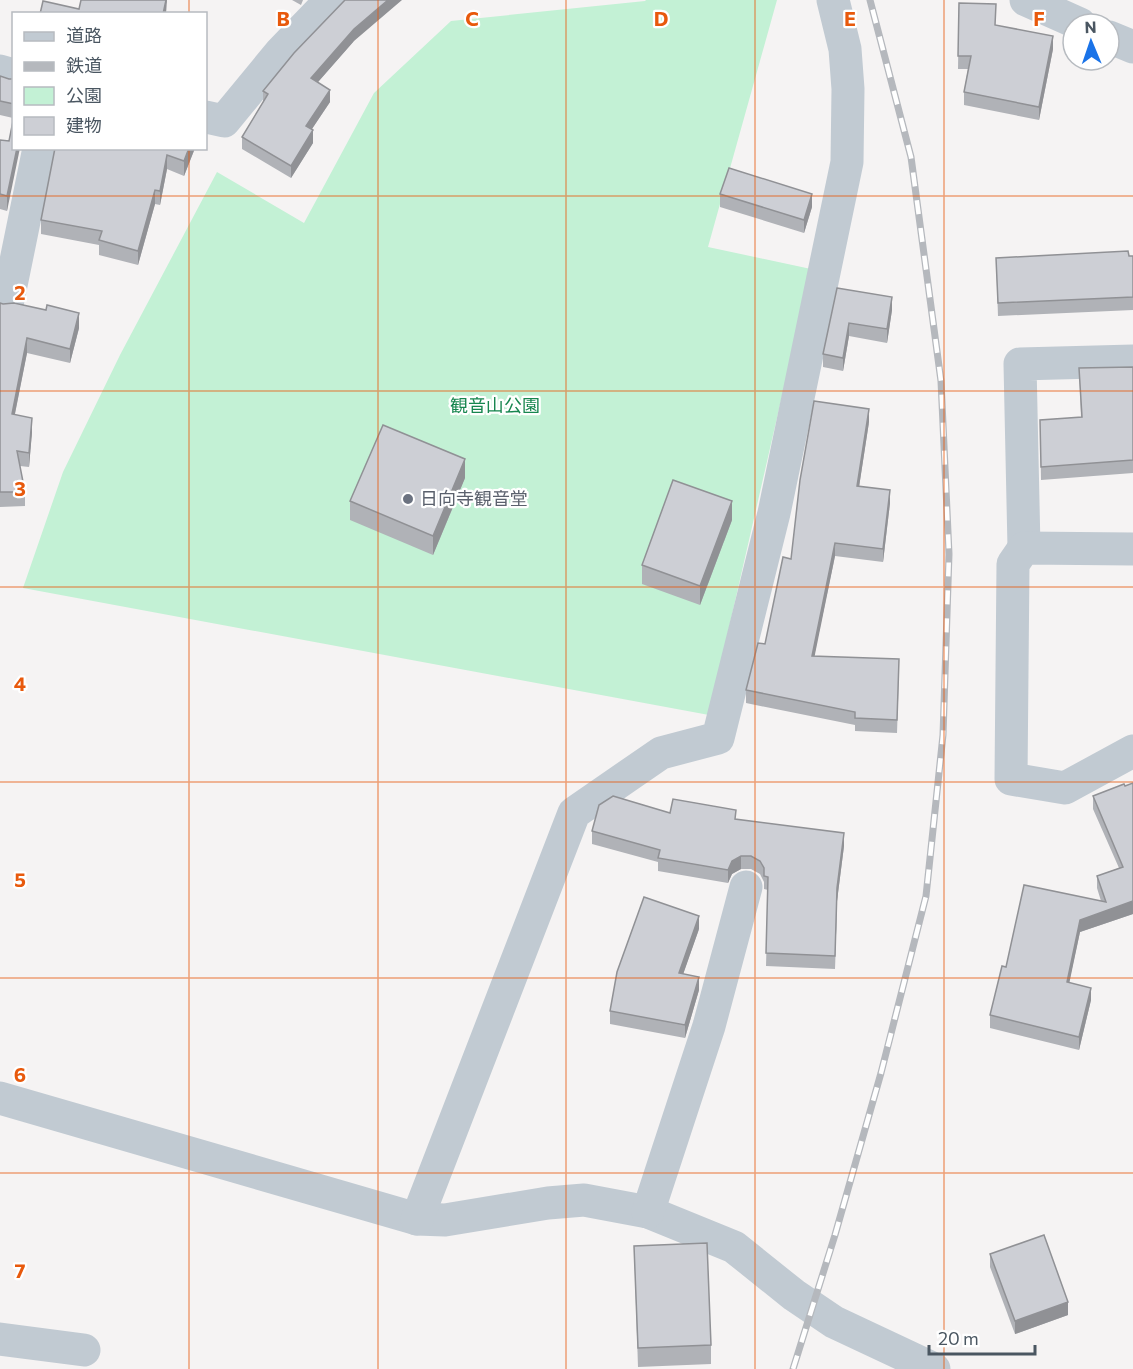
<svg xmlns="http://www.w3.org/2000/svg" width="1133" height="1369" viewBox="0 0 1133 1369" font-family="Commissioner,'Noto Sans JP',sans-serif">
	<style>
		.green { fill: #c3f1d5 }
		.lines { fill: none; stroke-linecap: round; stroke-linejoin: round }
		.minor { stroke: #c1cad2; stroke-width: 33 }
		.rail-casing { stroke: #b5b8bd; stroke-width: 7 }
		.rail { stroke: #fff; stroke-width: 4.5; stroke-dasharray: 14; stroke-linecap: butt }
		.wall { fill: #b0b2b7 }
		.shaded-wall { fill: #909195 }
		.building { fill: #cdcfd5; stroke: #909195; stroke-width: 1.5 }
		.grid { fill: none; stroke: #e8590c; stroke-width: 1.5; stroke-opacity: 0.55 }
		.worship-dot { fill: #6b7280; stroke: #fff; stroke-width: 2 }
		.labels { text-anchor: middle; stroke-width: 4.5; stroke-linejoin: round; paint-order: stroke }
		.park-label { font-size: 18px; fill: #17864f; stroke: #fff }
		.worship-label { font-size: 18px; fill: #5b616d; stroke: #fff; text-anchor: start }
		.grid-label { font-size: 20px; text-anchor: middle; font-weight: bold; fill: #e8590c; stroke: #fff; stroke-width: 4.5; stroke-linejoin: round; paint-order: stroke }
	</style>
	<rect width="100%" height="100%" fill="#f5f3f3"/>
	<!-- green -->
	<polygon class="green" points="646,0 777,0 708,247 811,269 709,715 23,588 63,472 120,355 217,172 304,223 374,93 451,21 645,1"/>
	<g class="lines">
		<!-- minor -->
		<g class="minor">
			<polyline points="1026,0 1080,24"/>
			<polyline points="1109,37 1133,47"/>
			<polyline points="0,71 14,75"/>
			<polyline points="206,117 224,121 280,53 331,0"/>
			<polyline points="0,298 8,300 39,148"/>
			<polyline points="1024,548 1020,364 1133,361"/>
			<polyline points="1133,549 1024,548 1013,564 1011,779 1065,788 1133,751"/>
			<polyline points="0,1098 417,1219 445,1220 548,1203 584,1200 648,1212 734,1247 794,1295 834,1322 934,1369"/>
			<polyline points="648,1212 709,1026 746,887"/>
			<polyline points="417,1219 574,813 661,753 718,738 774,513 847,162 848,89 845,49 833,0"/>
			<polyline points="0,1339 84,1350"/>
		</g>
		<!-- rail casing -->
		<g class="rail-casing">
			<polyline id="rail" points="793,1369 835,1235 881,1073 926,896 943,735 949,554 941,381 911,157 870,0"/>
		</g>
		<!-- rail -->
		<use href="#rail" class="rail"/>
	</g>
	<!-- wall -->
	<g class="wall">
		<polygon points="292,0 303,0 301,5"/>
		<polygon points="959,3 996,25 1053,49 1039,120 964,105 964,92 968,69 958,69"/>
		<polygon points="354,41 318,82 330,102 311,130 313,143 291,178 242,149 242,137 263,102 263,91"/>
		<polygon points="0,76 9,79 14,79 14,148 7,211 0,209 0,140 9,141 13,118 0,115"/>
		<polygon points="55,148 195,148 184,176 167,169 160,205 155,204 138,265 99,255 99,245 41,234 41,220"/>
		<polygon points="720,194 812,207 804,233 720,207"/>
		<polygon points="1129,256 1133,256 1133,310 998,316 996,258"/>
		<polygon points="837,288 892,310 887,343 849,336 843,371 823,367 823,354"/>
		<polygon points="0,303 79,328 70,363 27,353 15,414 32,432 29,467 20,466 25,492 25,506 0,507"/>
		<polygon points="1133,367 1133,473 1041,480 1040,420 1081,417 1079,368"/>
		<polygon points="869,422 859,487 890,503 883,562 835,556 814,656 899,672 897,733 855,731 855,725 746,703 746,690 765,644"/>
		<polygon points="465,478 433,555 350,520 350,501"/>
		<polygon points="732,520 700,605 642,584 642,565"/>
		<polygon points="1124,784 1133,914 1080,932 1069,982 1091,1000 1079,1050 990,1028 990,1015 1006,967 1101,901 1097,888 1097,876 1119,868 1093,809 1093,796"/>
		<polygon points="670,813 736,820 844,846 837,901 835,969 766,966 768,890 764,889 764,882 760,874 751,869 741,869 732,874 728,883 658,871 658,862 592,844 592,831"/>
		<polygon points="699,929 683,974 699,990 685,1038 610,1024 610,1011"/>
		<polygon points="634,1246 711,1345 711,1364 638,1367"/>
		<polygon points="990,1254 1068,1315 1015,1334 990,1267"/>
	</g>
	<!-- shaded-wall -->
	<g class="shaded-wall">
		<polygon points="166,0 167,0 166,14 163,14"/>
		<polygon points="388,0 402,0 354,41 311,90 311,78 354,29"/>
		<polygon points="1053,36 1053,49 1039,120 1039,107"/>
		<polygon points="330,90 330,102 306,138 306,126"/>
		<polygon points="313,130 313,143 291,178 291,166"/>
		<polygon points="17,148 20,148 7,211 7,196"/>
		<polygon points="189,148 195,148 184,176 184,161"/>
		<polygon points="167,155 167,169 160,205 160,191"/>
		<polygon points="155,190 155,204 138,265 138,251"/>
		<polygon points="812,194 812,207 804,233 804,220"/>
		<polygon points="892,297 892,310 887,343 887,329"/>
		<polygon points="79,313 79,328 70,363 70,349"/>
		<polygon points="849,323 849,336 843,371 843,358"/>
		<polygon points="27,338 27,353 12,428 12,414"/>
		<polygon points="869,409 869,422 857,500 857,486"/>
		<polygon points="32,418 32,432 29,467 29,453"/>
		<polygon points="465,459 465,478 433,555 433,536"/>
		<polygon points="890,490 890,503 883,562 883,549"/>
		<polygon points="732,501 732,520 700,605 700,586"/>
		<polygon points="835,543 835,556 812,669 812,656"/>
		<polygon points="844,833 844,846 837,901 835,969 837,888"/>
		<polygon points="741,856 741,869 732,874 728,883 728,870 732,861"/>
		<polygon points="1133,901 1133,914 1080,932 1067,994 1067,982 1080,920"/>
		<polygon points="699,916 699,929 679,986 679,973"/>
		<polygon points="699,977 699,990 685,1038 685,1025"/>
		<polygon points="1091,988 1091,1000 1079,1050 1079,1037"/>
		<polygon points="1068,1302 1068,1315 1015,1334 1015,1321"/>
	</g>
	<!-- building -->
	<g class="building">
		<polygon points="81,0 166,0 163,14 40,14 43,1 79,9"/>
		<polygon points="345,0 388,0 354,29 311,78 330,90 306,126 313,130 291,166 242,137 268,94 263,91 294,53"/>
		<polygon points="959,3 996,4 995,25 1053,36 1039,107 964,92 971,56 958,56"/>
		<polygon points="0,76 9,79 14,79 14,104 0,101"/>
		<polygon points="14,116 14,148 17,148 7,196 0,194 0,140 9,141"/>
		<polygon points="55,148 189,148 184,161 167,155 160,191 155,190 138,251 99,240 102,231 41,220"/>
		<polygon points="729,168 812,194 804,220 720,194"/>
		<polygon points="1128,251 1129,256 1133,256 1133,297 998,303 996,258"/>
		<polygon points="837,288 892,297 887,329 849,323 843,358 823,354"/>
		<polygon points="0,303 3,304 14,303 46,310 47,305 79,313 70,349 27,338 12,414 32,418 29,453 17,451 25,492 0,492"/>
		<polygon points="1133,367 1133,460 1041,467 1040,420 1082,417 1079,368"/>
		<polygon points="814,401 869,409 857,486 890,490 883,549 835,543 812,656 899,659 897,720 855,718 855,712 746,690 758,643 765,644 783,557 791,559 800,480"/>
		<polygon points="383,425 465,459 433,536 350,501"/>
		<polygon points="673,480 732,501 700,586 642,565"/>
		<polygon points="1133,783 1133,901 1080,920 1067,982 1091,988 1079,1037 990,1015 1002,966 1006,967 1024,885 1106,902 1097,876 1123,867 1093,796 1124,784 1125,786"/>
		<polygon points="613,796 670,813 673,799 736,810 735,819 844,833 837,888 835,956 766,953 768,877 764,876 764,868 760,861 751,856 741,856 732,861 728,870 658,858 660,850 592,831 599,805"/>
		<polygon points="644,897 699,916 679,973 699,977 685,1025 610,1011 617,972"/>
		<polygon points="1044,1235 1068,1302 1015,1321 990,1254"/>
		<polygon points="707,1243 711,1345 638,1348 634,1246"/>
	</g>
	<!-- grid -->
	<path class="grid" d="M189 0V14M378 0V1369M566 0V1369M755 0V1369M944 0V1369M189 148V1369M0 196H1133M0 391H1133M0 587H1133M0 782H1133M0 978H1133M0 1173H1133"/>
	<!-- markers -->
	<circle class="worship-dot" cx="408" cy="499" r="6"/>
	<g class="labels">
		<!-- park labels -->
		<g class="park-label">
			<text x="495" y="412">観音山公園</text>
		</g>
		<!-- worship labels -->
		<g class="worship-label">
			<text x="420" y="505">日向寺観音堂</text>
		</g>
	</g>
	<g class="grid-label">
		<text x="283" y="26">B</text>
		<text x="472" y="26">C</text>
		<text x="661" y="26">D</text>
		<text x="850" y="26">E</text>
		<text x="1039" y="26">F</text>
		<text x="20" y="300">2</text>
		<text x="20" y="496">3</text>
		<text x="20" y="691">4</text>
		<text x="20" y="887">5</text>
		<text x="20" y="1082">6</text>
		<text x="20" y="1278">7</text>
	</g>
	<!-- legend -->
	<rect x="12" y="12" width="195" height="138" fill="#ffffff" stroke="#b7bbc0" stroke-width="1.5"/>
	<rect x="24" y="32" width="30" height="9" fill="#c1cad2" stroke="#b7bbc0" stroke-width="1.5"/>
	<text x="66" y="42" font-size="18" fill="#4a5661">道路</text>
	<rect x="24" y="62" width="30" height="9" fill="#b5b8bd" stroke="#b7bbc0" stroke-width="1.5"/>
	<text x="66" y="72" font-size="18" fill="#4a5661">鉄道</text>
	<rect x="24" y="87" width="30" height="18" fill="#c3f1d5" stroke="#b7bbc0" stroke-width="1.5"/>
	<text x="66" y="102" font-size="18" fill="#4a5661">公園</text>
	<rect x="24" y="117" width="30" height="18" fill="#cdcfd5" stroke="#b7bbc0" stroke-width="1.5"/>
	<text x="66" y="132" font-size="18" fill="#4a5661">建物</text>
	<!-- north arrow -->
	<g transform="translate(1091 42) rotate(358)"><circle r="28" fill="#ffffff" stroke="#b7bbc0" stroke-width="1.5"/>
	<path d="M0-4.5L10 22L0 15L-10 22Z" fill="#1a73e8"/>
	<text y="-9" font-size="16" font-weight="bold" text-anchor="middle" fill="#4a5661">N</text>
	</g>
	<!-- scale -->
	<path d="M929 1345v9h106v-9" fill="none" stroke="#4a5661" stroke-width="3"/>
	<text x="938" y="1345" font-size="18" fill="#4a5661" stroke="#ffffff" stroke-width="4.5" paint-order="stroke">20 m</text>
</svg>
